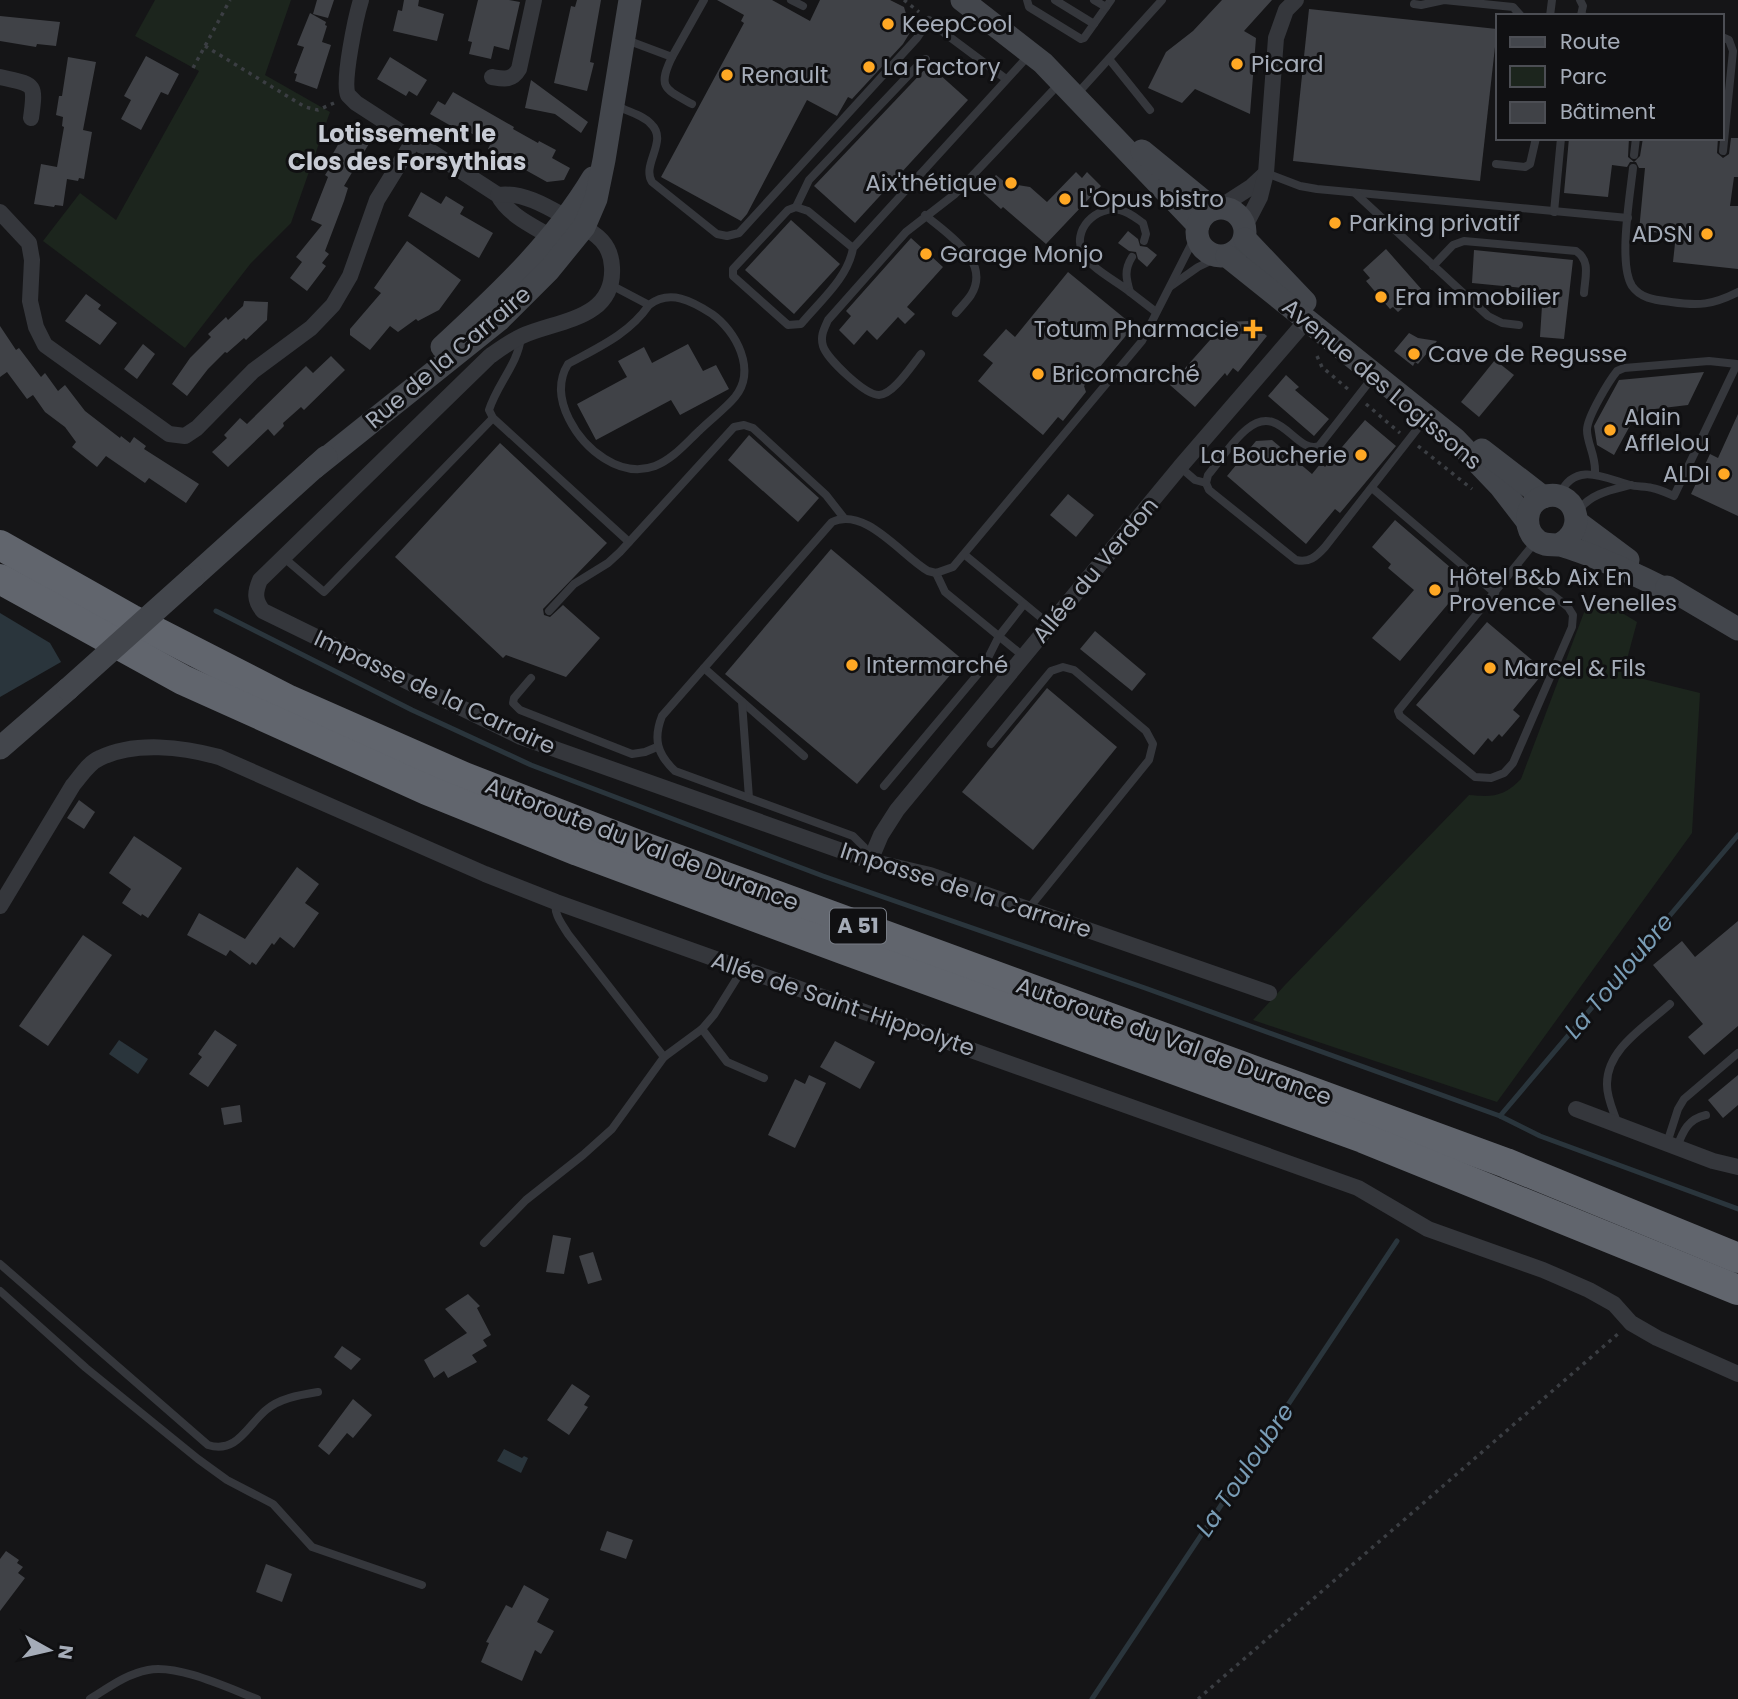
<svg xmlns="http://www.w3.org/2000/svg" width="1738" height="1699" viewBox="0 0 1738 1699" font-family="Poppins,sans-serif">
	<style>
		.green { fill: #1c251d }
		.water { fill: #2a353c }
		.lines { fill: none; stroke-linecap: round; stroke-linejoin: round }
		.stream { stroke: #2a353c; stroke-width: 5 }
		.building { fill: #404247 }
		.path { stroke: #3b3e43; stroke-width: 3.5; stroke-dasharray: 3.5 5; stroke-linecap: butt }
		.lane { stroke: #35373c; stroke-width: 8 }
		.street { stroke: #35373c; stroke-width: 16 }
		.secondary { stroke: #43464c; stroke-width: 23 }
		.highway { stroke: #61656d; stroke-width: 30 }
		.secondary-bridge { stroke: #43464c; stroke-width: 23 }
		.poi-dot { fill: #ffa824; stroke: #101012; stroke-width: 2.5 }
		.labels { text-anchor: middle; stroke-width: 6; stroke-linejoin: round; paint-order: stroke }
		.shield { fill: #101012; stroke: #787d86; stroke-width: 2 }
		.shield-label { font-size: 21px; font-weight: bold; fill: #a5acb8 }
		.poi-label { font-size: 23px; fill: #a5acb8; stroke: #101012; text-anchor: start }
		.street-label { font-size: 23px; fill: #a5acb8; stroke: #101012 }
		.neighbourhood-label { font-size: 24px; font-weight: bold; fill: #c7cbd4; stroke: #101012 }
		.water-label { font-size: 24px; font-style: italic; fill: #799db6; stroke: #101012 }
	</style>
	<rect width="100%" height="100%" fill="#151517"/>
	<!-- green -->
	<g class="green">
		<polygon points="155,0 291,0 265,75 330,112 291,223 251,263 185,348 43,241 80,193 116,220 199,71 135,36"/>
		<path d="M1591 594 1637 622 1623 674 1700 693 1692 833 1497 1102 1253 1020 1285 985 1469 795C1492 797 1504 797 1521 779Z"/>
	</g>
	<!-- water -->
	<g class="water">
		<polygon points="0,613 50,643 61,662 0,697"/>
		<polygon points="119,1040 148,1059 138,1074 109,1054"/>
		<polygon points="504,1449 522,1458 524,1456 528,1458 521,1473 497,1461"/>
	</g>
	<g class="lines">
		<!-- stream -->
		<g class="stream">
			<polyline points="216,611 412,710 531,765 823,876 1145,988 1500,1116 1540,1136 1738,1209"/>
			<polyline points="1500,1116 1738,835"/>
			<polyline points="1092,1699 1397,1241"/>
		</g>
	</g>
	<!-- building -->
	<g class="building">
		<polygon points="317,0 334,0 328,18 313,14"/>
		<polygon points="404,0 419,0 418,6 444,14 437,41 393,31 398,10 402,11"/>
		<polygon points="478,0 509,0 520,2 509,50 494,46 491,59 469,54 472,42 468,41"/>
		<polygon points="577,0 601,0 590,62 594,63 587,91 554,83 571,6 575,7"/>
		<polygon points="717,0 772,0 810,21 820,0 890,0 904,7 911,31 903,44 852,99 848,97 837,116 807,100 747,214 741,221 661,177 744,23 741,21 744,15"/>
		<polygon points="1222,0 1272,0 1244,31 1256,38 1250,114 1195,89 1182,103 1148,88 1166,52 1193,31"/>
		<polygon points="1309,9 1497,29 1480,181 1293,161"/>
		<polygon points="310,13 326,22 325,25 327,26 322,42 331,45 317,89 295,81 297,74 294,73 304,47 297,45"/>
		<polygon points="0,16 60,22 56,46 37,44 36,47 0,41"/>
		<polygon points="146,56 179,74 168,95 161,92 141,130 121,119 131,100 124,96"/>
		<polygon points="68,57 96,62 83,130 92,132 84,179 79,178 78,181 67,179 63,206 55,205 54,207 34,204 41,164 57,167 64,127 62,126 63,117 56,115 59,96 62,96"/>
		<polygon points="390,57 427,80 417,96 409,91 406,96 377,79"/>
		<polygon points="929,65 968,100 855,223 814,186"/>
		<polygon points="531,80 588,122 581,133 555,114 525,108"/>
		<polygon points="453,92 514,127 513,129 538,143 539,141 556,150 552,158 570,168 564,180 547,182 488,149 490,145 463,128 460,131 430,114 438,101 445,105"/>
		<polygon points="347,129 370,142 344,186 348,188 344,201 325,251 329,254 322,263 326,266 307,291 290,278 302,262 296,257 322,225 311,220 328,177 325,175 331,166 327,164"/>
		<polygon points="1569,138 1629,138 1628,157 1634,162 1640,156 1643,138 1718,138 1717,153 1723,158 1729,154 1731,138 1738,138 1738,177 1734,177 1730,206 1738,206 1738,269 1673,262 1676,234 1639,231 1645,168 1639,168 1636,162 1630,162 1627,167 1612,165 1608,197 1564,193"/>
		<polygon points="1076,172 1082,178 1087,172 1101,186 1046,244 1003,207 1001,209 981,191 996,175 1006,183 1030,187 1047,202"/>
		<polygon points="421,192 441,204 446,196 464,207 460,214 493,233 479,258 408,216"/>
		<polygon points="791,220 840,264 794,314 745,270"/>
		<polygon points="1128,231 1138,239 1140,246 1147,247 1157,255 1147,267 1138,259 1136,252 1129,251 1118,243"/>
		<polygon points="911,238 943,267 907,307 915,314 905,324 898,317 877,340 867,330 854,345 839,330 851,316 846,311"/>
		<polygon points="407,241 461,280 439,310 418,321 416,319 398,332 390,326 370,350 350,335 350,329 381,293 374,288"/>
		<polygon points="1386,249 1423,291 1398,312 1393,307 1390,309 1366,281 1370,278 1363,270"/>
		<polygon points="1474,250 1573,260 1564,339 1540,337 1543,290 1472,283"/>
		<polygon points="1068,272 1134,326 1084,386 1086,392 1063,421 1058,417 1043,435 978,381 993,363 983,355 1006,329 1015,337"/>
		<polygon points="86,294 101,305 98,309 117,323 100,345 65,321"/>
		<polygon points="244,301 268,302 267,320 246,340 244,338 227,353 225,352 208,369 187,396 172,384 190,358 211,337 208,334 226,317 228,320 243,306"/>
		<polygon points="1249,321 1267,336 1238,372 1233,368 1227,376 1225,373 1195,407 1170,385 1226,322"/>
		<polygon points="0,326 16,350 19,348 41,377 45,373 58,391 65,385 85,411 120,438 121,436 130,443 134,437 146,446 144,449 199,484 186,503 149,478 145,483 106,456 97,467 72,447 76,442 65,427 45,412 33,395 27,399 7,372 0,377"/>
		<polygon points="1409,333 1418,338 1437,341 1418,364 1415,362 1413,366 1394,351"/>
		<polygon points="143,344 155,354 137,379 124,369"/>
		<polygon points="688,344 703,371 716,365 729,389 680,415 671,400 596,440 577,404 627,377 618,361 644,347 652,363"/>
		<polygon points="331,356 345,370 304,410 301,407 283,423 284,426 274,436 268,429 228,467 212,452 227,438 224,435 240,418 247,424 306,366 313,373"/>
		<polygon points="1495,360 1514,375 1479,417 1461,402"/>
		<polygon points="1704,372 1688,405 1638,411 1614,455 1597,445 1594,426 1619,380"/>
		<polygon points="1286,375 1299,387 1295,390 1329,419 1314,436 1268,396"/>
		<polygon points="1738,414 1738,516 1691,494 1710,454 1718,458"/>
		<polygon points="1365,420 1396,446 1340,513 1335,509 1306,544 1227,476 1256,441 1272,440 1312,474 1321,463 1325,467"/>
		<polygon points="749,435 819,498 798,522 728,460"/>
		<polygon points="500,443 607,543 543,609 544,615 550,617 563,605 600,638 566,677 506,655 503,658 395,557"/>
		<polygon points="1068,494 1094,515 1076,537 1050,515"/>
		<polygon points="1395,520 1458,574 1459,591 1400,661 1372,638 1414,590 1388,568 1391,564 1372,547"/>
		<polygon points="831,549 963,660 857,784 725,674"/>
		<polygon points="1487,622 1545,671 1513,710 1520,716 1502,737 1499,734 1492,742 1488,738 1474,755 1416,705"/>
		<polygon points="1095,631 1146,674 1132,691 1080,649"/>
		<polygon points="1047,688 1117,747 1033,850 962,792"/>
		<polygon points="79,800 95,812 84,829 67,818"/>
		<polygon points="134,836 182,868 148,918 142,914 141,916 122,903 131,889 109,873"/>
		<polygon points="297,867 319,884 305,903 319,913 294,948 280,937 274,945 272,943 256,965 252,962 250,965 230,950 226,956 187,935 199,913 245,939"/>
		<polygon points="1738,921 1738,1026 1704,1055 1688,1037 1703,1024 1653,965 1682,941 1695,957"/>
		<polygon points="83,935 112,955 48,1046 19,1026"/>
		<polygon points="215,1030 237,1045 208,1087 189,1074 202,1057 198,1054"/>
		<polygon points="835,1041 875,1062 860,1089 820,1067"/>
		<polygon points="809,1075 826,1083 795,1148 768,1135 795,1079 805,1084"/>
		<polygon points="1738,1075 1738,1105 1723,1118 1708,1100"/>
		<polygon points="240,1105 242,1122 224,1125 221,1108"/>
		<polygon points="553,1235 571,1238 564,1274 546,1272"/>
		<polygon points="593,1252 602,1280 588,1284 579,1256"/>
		<polygon points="468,1294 480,1306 477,1308 491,1335 483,1340 487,1346 472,1355 477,1362 448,1378 444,1371 434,1378 424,1360 467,1333 445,1309"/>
		<polygon points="342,1346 361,1359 351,1370 334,1357"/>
		<polygon points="572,1384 590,1396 584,1405 588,1407 569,1435 547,1420"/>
		<polygon points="353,1399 372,1415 353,1438 347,1433 329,1455 318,1446"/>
		<polygon points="607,1531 633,1540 626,1559 600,1550"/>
		<polygon points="6,1551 19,1560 17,1563 23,1567 18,1573 25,1578 0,1611 0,1559"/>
		<polygon points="266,1564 292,1574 282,1602 256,1592"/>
		<polygon points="524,1585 549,1599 537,1622 554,1631 541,1654 535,1650 522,1681 481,1662 489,1643 486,1642 506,1605 512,1608"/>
	</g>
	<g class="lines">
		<!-- path -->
		<g class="path">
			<polyline points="904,0 919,12"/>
			<polyline points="205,46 305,107 318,110 334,103"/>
			<polyline points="193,68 230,0"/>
			<polyline points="1317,356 1322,367 1349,390"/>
			<polyline points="1366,404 1400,433"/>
			<polyline points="1418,446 1472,489"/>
			<polyline points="1198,1699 1619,1333"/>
		</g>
		<!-- lane -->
		<g class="lane">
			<polyline points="791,0 803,6"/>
			<polyline points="1027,0 1029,7 1081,39 1084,38 1111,0"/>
			<polyline points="1055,0 1094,24"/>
			<polyline points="1094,0 1106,7"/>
			<polyline points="1580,0 1583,6 1581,15 1584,16"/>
			<polyline points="1414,4 1421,5 1444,0 1513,7 1521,16"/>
			<polyline points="1550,16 1552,0"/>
			<polyline points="939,29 1006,79"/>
			<polyline points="1722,37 1729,40 1733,51 1723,151"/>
			<polyline points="624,39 672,57 704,0"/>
			<path d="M672 57C657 88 665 89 692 104"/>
			<polyline points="1109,59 1150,110"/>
			<polyline points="1077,94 1162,0"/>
			<path d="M616 106C627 111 643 115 651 124 669 141 641 164 652 182L717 234 727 236 739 233 917 38 929 20"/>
			<polyline points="1634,155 1636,138"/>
			<polyline points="1496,164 1525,167 1530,164 1536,138"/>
			<path d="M1633 168C1630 196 1618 264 1632 286 1641 299 1656 300 1671 302 1699 306 1712 305 1738 292"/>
			<polyline points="1266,173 1300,186 1317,189 1628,218"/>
			<polyline points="1355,193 1488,316 1502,323 1519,325"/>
			<polyline points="796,207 809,180 923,60 926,59"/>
			<polyline points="1554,212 1561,138"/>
			<path d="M925 215C947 234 992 261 971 295 967 301 961 307 956 313"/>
			<path d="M853 248 808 211 796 207 788 210 733 269V276L788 325 801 324C820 301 848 278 853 248L1030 54"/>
			<path d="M1132 257C1124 270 1126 278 1130 292 1116 281 1092 269 1083 254 1071 230 1096 205 1120 210 1129 212 1136 218 1143 223L1146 234 1144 241"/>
			<path d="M1433 266 1453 245 1464 241 1576 251C1591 261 1585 277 1584 293"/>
			<path d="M611 285 649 305C629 334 599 347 568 364 557 382 560 401 569 419 584 449 620 479 655 466 673 459 686 443 700 430 711 419 725 409 735 397 757 370 736 331 712 314 692 301 670 289 649 305"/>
			<polyline points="1171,286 1198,267 1219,257"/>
			<polyline points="1130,292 1156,312"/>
			<path d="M521 337C518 364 497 384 489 410L493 418 629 542"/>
			<path d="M921 354C912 365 893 395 879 395 865 395 827 359 823 346 820 336 824 329 828 320L906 232 955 194 1059 84"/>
			<path d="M1373 377 1319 446C1296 455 1280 401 1247 429 1232 441 1220 461 1208 475L1206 483 1209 490 1296 560C1309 563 1316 557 1325 547L1425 419"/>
			<polyline points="1180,467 1195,480 1206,483"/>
			<polyline points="1372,488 1495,593"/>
			<path d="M1560 494C1575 461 1605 478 1630 485 1637 487 1645 486 1652 488 1659 489 1667 493 1674 496L1737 364 1709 361 1624 368 1617 371C1609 381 1587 417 1587 430 1587 444 1596 455 1595 473"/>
			<path d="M1579 510C1591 493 1612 490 1631 485"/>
			<polyline points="965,555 1050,625"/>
			<polyline points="283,557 324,592 493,418"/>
			<polyline points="1517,567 1568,607 1573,615 1572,627 1513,763 1504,773 1491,778 1475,777 1400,716 1398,711 1536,541"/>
			<polyline points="936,573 945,592 1023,656"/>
			<polyline points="549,611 574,584 608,563 620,552 734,427 744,425 753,428 826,495 844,518"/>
			<polyline points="704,668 804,756"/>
			<polyline points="531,678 514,698 513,703 520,710 632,754 645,752 657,747"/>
			<polyline points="742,702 749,798"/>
			<polyline points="991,744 1051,671 1063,667 1074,670 1146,731 1153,744 1149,760 1029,908"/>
			<polyline points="884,786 983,668 999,636 1024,604"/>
			<path d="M869 858 864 847 853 836 675 771C657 754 653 739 662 716L832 522C865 506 902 556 928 571L936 573 953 567 1142 341 1197 233"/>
			<path d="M556 902C553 913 562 924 568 934L664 1057"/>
			<polyline points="702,1029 727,1062 764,1078"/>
			<path d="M1617 1122C1613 1110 1607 1098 1607 1085 1606 1049 1646 1026 1670 1004"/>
			<polyline points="1667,1143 1678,1109 1684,1099 1738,1053"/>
			<path d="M1677 1147C1683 1131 1688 1119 1706 1115"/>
			<polyline points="484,1243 526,1200 583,1155 612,1129 664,1057 702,1029 714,1015 742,970"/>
			<path d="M0 1264 208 1445C237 1454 247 1426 266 1410 280 1398 300 1395 318 1392"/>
			<polyline points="0,1291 86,1368 198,1459 227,1480 273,1504 312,1547 422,1585"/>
			<path d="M90 1699C108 1688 126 1674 148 1670 178 1664 228 1688 257 1699"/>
		</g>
		<!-- street -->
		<g class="street">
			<path d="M361 0C356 16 342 82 348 95 349 96 355 102 356 103L498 195C509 217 538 228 558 241"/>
			<path d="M0 77C35 85 36 82 31 118"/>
			<path d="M492 77C504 79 512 81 519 69L534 0"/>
			<path d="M498 195C526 191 554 211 578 224 597 234 611 244 612 267 615 320 557 320 522 336 511 341 500 349 490 356L260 580C255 592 254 600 263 611L521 737 870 861 930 875 1269 993"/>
			<polyline points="1220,207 1251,187 1266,173"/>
			<polyline points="0,212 29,243 32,260 30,301 36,327 45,345 169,434 185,436 197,428 253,371 311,328 333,305 350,276 377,200 414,140"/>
			<polyline points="1245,226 1260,197 1266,173 1276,38 1286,10 1296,0"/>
			<polyline points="870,861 881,835 897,810 1180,467 1306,321"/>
			<path d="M0 906 73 785C81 776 88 763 100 758 135 741 183 747 219 757L485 874 556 902 1358 1188 1428 1229 1543 1270 1589 1290 1614 1304 1631 1323 1657 1338 1738 1374"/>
			<polyline points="1576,1109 1713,1161 1738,1167"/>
		</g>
		<!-- secondary -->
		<g class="secondary">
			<polyline points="962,0 1043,63 1198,225"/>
			<polyline points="1142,151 1213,209"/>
			<circle cx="1221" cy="232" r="24"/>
			<polyline points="1245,239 1305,302"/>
			<polyline points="1227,256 1455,439 1500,486 1527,521"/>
			<path d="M442 347C498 295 554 243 593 178"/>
			<polyline points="1482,450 1543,497"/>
			<polyline points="314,468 499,320 549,270 584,227 596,199 604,160 630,0"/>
			<polyline points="1577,522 1628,560"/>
			<path d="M1558 545C1591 530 1574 486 1543 497 1524 504 1523 530 1538 541 1545 546 1551 544 1559 545 1565 546 1573 549 1579 551 1613 563 1646 580 1678 595"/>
			<polyline points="193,577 326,457"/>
			<polyline points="1667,587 1738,629"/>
			<polyline points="0,748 68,689"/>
		</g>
		<!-- highway -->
		<g class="highway">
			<polyline points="0,545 131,619 289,700 464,777 641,846 1506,1163 1738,1258"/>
			<polyline points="0,579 183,680 427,790 578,851 845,950 1363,1138 1738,1290"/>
		</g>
		<!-- secondary-bridge -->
		<polyline class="secondary-bridge" points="68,689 193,577"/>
	</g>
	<!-- markers -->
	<g class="poi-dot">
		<circle cx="888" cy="24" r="7"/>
		<circle cx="1237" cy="64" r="7"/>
		<circle cx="869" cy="67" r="7"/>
		<circle cx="727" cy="75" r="7"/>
		<circle cx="1011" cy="183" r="7"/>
		<circle cx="1065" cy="199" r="7"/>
		<circle cx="1335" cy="223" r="7"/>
		<circle cx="1707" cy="234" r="7"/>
		<circle cx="926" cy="254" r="7"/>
		<circle cx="1381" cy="297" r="7"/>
		<path d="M1249.5 318.5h7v7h7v7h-7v7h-7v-7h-7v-7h7z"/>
		<circle cx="1414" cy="354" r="7"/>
		<circle cx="1038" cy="374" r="7"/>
		<circle cx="1610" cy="430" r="7"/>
		<circle cx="1361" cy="455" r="7"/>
		<circle cx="1724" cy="474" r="7"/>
		<circle cx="1435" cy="590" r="7"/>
		<circle cx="852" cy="665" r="7"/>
		<circle cx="1490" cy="668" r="7"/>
	</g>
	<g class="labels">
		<!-- shield labels -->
		<rect class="shield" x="830" y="908.5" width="56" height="35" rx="5"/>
		<g class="shield-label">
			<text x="858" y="933">A 51</text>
		</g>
		<!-- poi labels -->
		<g class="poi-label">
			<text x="902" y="32">KeepCool</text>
			<text x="1251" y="72">Picard</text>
			<text x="883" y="75">La Factory</text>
			<text x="741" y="83">Renault</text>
			<text x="997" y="191" text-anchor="end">Aix'thétique</text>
			<text x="1079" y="207">L'Opus bistro</text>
			<text x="1349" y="231">Parking privatif</text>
			<text x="1693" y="242" text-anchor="end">ADSN</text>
			<text x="940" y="262">Garage Monjo</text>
			<text x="1395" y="305">Era immobilier</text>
			<text x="1239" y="337" text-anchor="end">Totum Pharmacie</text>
			<text x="1428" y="362">Cave de Regusse</text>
			<text x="1052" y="382">Bricomarché</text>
			<text x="1624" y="425">Alain<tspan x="1624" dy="26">Afflelou</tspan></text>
			<text x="1347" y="463" text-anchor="end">La Boucherie</text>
			<text x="1710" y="482" text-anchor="end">ALDI</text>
			<text x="1449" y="585">Hôtel B&amp;b Aix En<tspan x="1449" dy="26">Provence - Venelles</tspan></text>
			<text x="866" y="673">Intermarché</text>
			<text x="1504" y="676">Marcel &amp; Fils</text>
		</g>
		<!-- street labels -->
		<g class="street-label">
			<text transform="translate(448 357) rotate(-40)" y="8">Rue de la Carraire</text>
			<text transform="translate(1382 384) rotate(40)" y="8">Avenue des Logissons</text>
			<text transform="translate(1095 570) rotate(-50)" y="8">Allée du Verdon</text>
			<text transform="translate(435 692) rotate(25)" y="8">Impasse de la Carraire</text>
			<text transform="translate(642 844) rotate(21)" y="8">Autoroute du Val de Durance</text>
			<text transform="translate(966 890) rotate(18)" y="8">Impasse de la Carraire</text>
			<text transform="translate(843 1004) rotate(19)" y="8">Allée de Saint-Hippolyte</text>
			<text transform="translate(1174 1041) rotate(20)" y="8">Autoroute du Val de Durance</text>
		</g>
		<!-- neighbourhood labels -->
		<g class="neighbourhood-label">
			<text x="407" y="142">Lotissement le<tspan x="407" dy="28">Clos des Forsythias</tspan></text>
		</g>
		<!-- water labels -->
		<g class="water-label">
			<text transform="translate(1619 976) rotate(-50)" y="8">La Touloubre</text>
			<text transform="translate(1245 1470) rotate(-56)" y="8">La Touloubre</text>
		</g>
	</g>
	<!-- legend -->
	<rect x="1496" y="14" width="228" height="126" fill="#101012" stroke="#4c4e54" stroke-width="2"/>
	<rect x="1510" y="37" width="35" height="10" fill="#43464c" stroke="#4c4e54" stroke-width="2"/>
	<text x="1560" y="49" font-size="21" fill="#a5acb8">Route</text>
	<rect x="1510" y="66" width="35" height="21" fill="#1c251d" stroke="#4c4e54" stroke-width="2"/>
	<text x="1560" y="84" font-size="21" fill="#a5acb8">Parc</text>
	<rect x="1510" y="102" width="35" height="21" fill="#404247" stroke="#4c4e54" stroke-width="2"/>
	<text x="1560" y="119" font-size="21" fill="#a5acb8">Bâtiment</text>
	<!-- north arrow -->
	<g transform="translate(49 1650) rotate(98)" stroke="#101012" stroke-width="5" paint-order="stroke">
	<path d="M0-5L12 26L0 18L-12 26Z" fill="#a5acb8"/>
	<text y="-10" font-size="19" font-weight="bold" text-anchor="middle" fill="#a5acb8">N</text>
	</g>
</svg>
